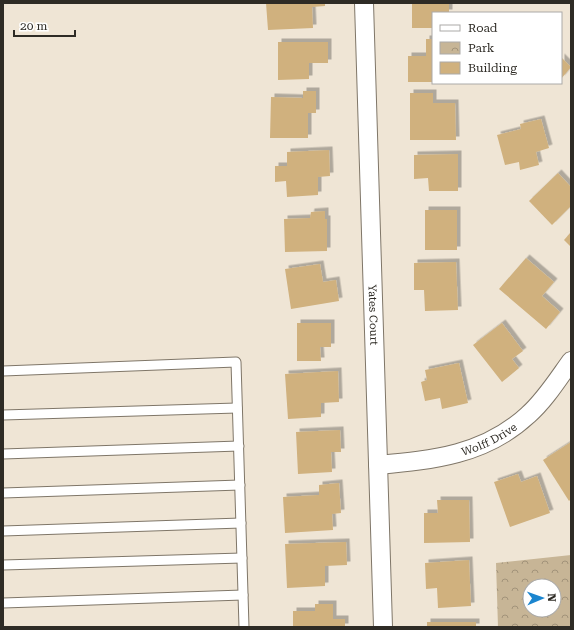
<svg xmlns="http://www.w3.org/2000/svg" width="574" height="630" viewBox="0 0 574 630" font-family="'Roboto Serif',serif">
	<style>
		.park { fill: url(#park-crowns); fill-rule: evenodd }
		.building { fill: #d0b17e; filter: url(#shadow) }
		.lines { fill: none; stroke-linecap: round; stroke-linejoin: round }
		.lane-casing { stroke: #7f7668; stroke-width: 11 }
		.street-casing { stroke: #7f7668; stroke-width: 20 }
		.lane { stroke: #fff; stroke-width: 9 }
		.street { stroke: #fff; stroke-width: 18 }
		.labels { text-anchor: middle; stroke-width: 3; stroke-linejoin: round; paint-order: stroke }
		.street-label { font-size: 11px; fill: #2e2b25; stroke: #fff }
	</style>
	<defs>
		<pattern id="park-crowns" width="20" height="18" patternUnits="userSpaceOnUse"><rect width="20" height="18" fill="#c7b596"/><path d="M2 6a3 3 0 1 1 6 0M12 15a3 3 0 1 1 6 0" fill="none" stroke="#a2937a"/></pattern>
		<filter id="shadow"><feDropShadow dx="3.5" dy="-3.5" stdDeviation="0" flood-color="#0004"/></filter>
	</defs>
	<rect width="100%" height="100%" fill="#efe5d5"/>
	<!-- park -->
	<path class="park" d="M571 555V627H498L496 563ZM530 586H554V610H530Z"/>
	<!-- building -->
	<g class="building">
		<polygon points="266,3 325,3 325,6 312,7 313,28 268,30"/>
		<polygon points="412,3 449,3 449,13 433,13 433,28 412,28"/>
		<polygon points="426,39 433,39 433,82 408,82 408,56 426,56"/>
		<polygon points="278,42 328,42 328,63 309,63 309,79 278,80"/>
		<polygon points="561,57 571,67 561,79"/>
		<polygon points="303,91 316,91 316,113 308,113 308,138 270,138 271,97 303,98"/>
		<polygon points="410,93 433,93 433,103 455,103 456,140 410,140"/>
		<polygon points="541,119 549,148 536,152 539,165 520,170 519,162 505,165 497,135 521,129 520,124"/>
		<polygon points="329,150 330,176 318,177 318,195 287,197 286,181 275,182 275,166 287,166 287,152"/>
		<polygon points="458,154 458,191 429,191 428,178 414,179 414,155"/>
		<polygon points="558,173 571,187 571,206 552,225 529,201"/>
		<rect x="425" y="210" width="32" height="40"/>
		<polygon points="325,211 325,219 327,219 327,251 285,252 284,219 310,218 311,212"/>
		<polygon points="571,232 571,247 564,240"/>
		<polygon points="526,258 554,282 542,296 560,312 546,329 499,289"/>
		<polygon points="456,262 458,310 425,311 424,290 414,290 414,263"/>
		<polygon points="320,264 323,282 336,280 339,301 291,309 285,269"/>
		<polygon points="297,323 331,323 331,347 320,347 321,361 297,361"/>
		<polygon points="502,323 523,351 512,359 519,368 502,382 473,345"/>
		<polygon points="459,363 468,403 442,409 440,398 425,401 421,382 427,380 425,370"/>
		<polygon points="338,371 339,402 321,403 321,417 288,419 285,374"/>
		<polygon points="340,430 341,452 331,452 332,472 298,474 296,432"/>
		<polygon points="571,442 571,499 569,501 543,460"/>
		<polygon points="518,474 521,482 537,476 550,513 510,527 494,482"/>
		<polygon points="339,483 341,513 332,514 333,530 285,533 283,497 319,495 319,485"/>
		<polygon points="437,500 469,500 470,542 424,543 424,513 438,513"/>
		<polygon points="346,542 347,565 325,566 325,586 287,588 285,544"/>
		<polygon points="469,560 471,606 438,608 437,588 426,589 425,563"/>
		<polygon points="315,604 333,604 333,619 345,619 345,627 293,627 293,611 315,611"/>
		<rect x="427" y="622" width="49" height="5"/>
	</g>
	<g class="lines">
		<!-- lane casing -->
		<g class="lane-casing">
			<g id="lane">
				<polyline points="3,371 236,362 244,627"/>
				<polyline points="3,415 237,408"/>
				<polyline points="3,454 239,446"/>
				<polyline points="3,493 240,485"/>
				<polyline points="3,531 241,523"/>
				<polyline points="3,565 242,558"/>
				<polyline points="3,603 243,595"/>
			</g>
		</g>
		<!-- street casing -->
		<g class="street-casing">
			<g id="street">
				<path id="s1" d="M364 3 383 627"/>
				<path id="s2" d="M378 465C433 460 485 455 528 415 545 400 558 379 571 361"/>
			</g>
		</g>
		<!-- lane -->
		<use href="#lane" class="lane"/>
		<!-- street -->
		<use href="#street" class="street"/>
	</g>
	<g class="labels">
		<!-- street labels -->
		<g class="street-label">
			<text dy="4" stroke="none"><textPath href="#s1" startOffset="312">Yates Court</textPath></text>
			<text dy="4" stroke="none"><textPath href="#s2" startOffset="115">Wolff Drive</textPath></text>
		</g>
	</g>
	<!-- border -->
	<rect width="574" height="630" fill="none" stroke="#2e2b25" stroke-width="8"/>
	<!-- legend -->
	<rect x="432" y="12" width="130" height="72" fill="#ffffff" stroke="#abaaa8"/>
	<rect x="440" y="25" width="20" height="6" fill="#ffffff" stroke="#abaaa8"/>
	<text x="468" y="32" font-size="12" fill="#2e2b25">Road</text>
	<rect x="440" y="42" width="20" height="12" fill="url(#park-crowns)" stroke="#abaaa8"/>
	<text x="468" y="52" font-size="12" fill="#2e2b25">Park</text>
	<rect x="440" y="62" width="20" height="12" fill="#d0b17e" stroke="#abaaa8"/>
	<text x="468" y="72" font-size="12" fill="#2e2b25">Building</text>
	<!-- north arrow -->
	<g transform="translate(542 598) rotate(88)"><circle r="19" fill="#ffffff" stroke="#abaaa8"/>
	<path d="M0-3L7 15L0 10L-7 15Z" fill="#1b85cf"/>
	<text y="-6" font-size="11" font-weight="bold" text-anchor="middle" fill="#2e2b25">N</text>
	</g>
	<!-- scale -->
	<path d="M14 30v6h61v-6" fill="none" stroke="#2e2b25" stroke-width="2"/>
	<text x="20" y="30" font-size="12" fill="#2e2b25" stroke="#ffffff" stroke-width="3" paint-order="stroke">20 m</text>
</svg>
